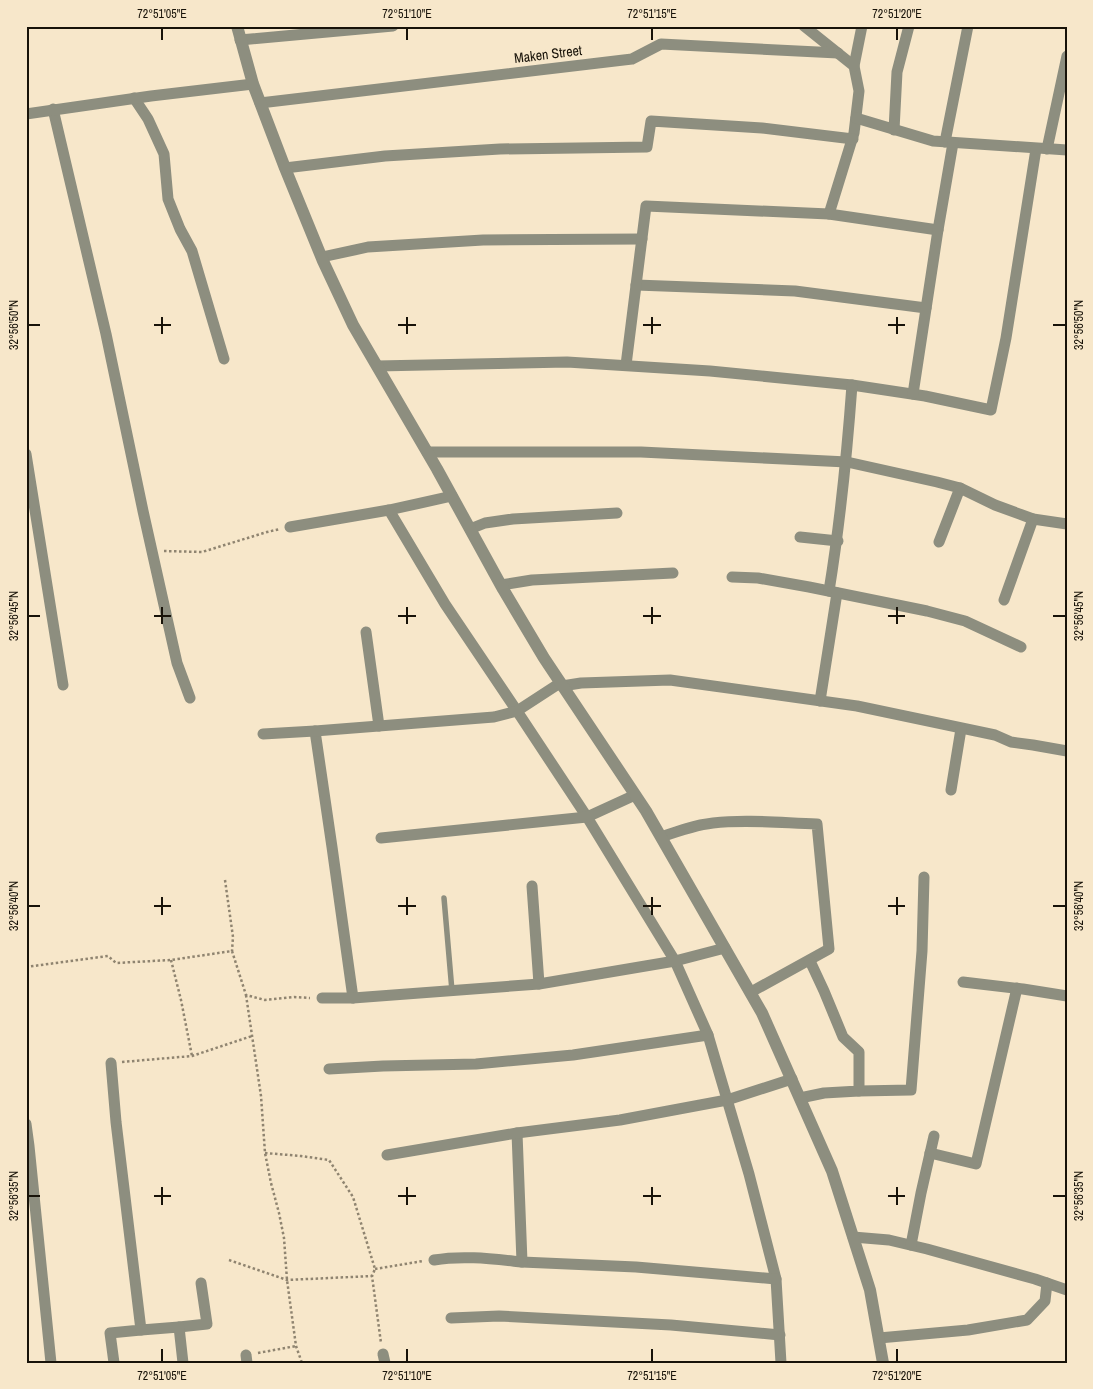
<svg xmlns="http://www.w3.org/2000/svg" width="1093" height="1389" viewBox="0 0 1093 1389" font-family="'Archivo Narrow',sans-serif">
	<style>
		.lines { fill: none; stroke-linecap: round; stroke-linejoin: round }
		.path { stroke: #8f8470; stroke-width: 2.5; stroke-dasharray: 2.5 2.5; stroke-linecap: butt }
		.service { stroke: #8d8e7f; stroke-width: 5.5 }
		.minor { stroke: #8d8e7f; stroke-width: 11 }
		.tertiary { stroke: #8d8e7f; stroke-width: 12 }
		.ticks { fill: none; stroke: #181309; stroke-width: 2 }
		.labels { text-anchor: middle; stroke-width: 5; stroke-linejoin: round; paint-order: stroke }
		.street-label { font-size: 14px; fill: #181309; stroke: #f7e7ca }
		.neatline { fill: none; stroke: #181309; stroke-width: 2 }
		.ticks-label { font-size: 12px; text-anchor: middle; fill: #181309 }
	</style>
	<rect width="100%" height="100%" fill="#f7e7ca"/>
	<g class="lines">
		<!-- path -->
		<g class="path">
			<polyline points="164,551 202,552 267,532 280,529"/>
			<polyline points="225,880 233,937 232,951"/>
			<polyline points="171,960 181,1000 192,1056"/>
			<polyline points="26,967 108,956 116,963 171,960 232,951 246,995 265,1000 294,997 310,998"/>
			<polyline points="246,995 261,1096 265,1153 271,1183 279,1213 284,1238 287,1280 296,1346 302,1363"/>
			<polyline points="122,1062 192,1056 252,1036"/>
			<polyline points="265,1153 301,1156 329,1160 353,1197 375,1269 372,1276 381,1343"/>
			<polyline points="229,1260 287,1280 372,1276"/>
			<polyline points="375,1269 423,1261"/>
			<polyline points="258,1353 296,1346"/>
		</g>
		<!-- service -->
		<polyline class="service" points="444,898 452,991"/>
		<!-- minor -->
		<g class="minor">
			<polyline points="804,26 854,66 859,91 854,133 829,214"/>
			<polyline points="240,40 393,26"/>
			<polyline points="854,66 862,26"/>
			<polyline points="134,98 148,119 164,154 168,199 180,229 192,251 224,359"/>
			<polyline points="260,103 632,59 661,44 838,53"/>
			<polyline points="53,109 106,334 143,511 177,663 190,698"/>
			<polyline points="26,114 151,96 253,84"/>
			<polyline points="856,118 933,141 1067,150"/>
			<polyline points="894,130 897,72 909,26"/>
			<polyline points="945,142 968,26"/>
			<polyline points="1047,149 1067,56"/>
			<polyline points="285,168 385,156 500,149 647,147 651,121 762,128 853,139"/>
			<polyline points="322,257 368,247 483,240 642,239"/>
			<polyline points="636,285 795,291 926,308"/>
			<polyline points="626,365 646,206 829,214 938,230"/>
			<polyline points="377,366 567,362 710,371 852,385 925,396 991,410 1006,338 1036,149"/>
			<polyline points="913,394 938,230 953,143"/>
			<polyline points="427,452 641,452 847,462 937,482 960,488 995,505 1033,519 1067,524"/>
			<polyline points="26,454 63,685"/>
			<polyline points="389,510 445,604 517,711 587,817 675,961 708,1035 749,1174 776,1279 781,1363"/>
			<polyline points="290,527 389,510 452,496"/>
			<polyline points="470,529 485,523 513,519 617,513"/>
			<polyline points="800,537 838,541"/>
			<polyline points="939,542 960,488"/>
			<polyline points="732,577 758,578 809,587 927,611 965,621 1021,647"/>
			<polyline points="501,585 532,580 673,573"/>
			<path d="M829 591C840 523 847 454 852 385"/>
			<polyline points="1004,600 1033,519"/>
			<polyline points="366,632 379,726"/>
			<polyline points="562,686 581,683 670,680 857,706 995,735 1011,742 1033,745 1067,751"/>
			<polyline points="820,701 837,593"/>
			<polyline points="315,731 332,847 353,998"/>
			<polyline points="263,734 315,731 494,717 517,711 560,683"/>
			<polyline points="951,790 961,729"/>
			<path d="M661 837C678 831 695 825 713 823 747 819 783 823 817 824L829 949 751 992"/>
			<polyline points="381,838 587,817 635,795"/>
			<polyline points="532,886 539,984"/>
			<polyline points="963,982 1023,989 1067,996"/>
			<polyline points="322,998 353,998 539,984 675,961 725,948"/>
			<polyline points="111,1063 116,1122 141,1330 110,1333 114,1363"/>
			<polyline points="329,1069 383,1066 476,1064 573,1055 708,1035"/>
			<polyline points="859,1091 911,1090 922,951 924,877"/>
			<polyline points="800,1098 824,1093 859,1091 859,1052 843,1037 824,991 810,961"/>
			<polyline points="26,1124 29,1146 51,1363"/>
			<polyline points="517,1133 522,1262 636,1267 776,1279"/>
			<polyline points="930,1153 976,1164 1017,988"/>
			<polyline points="387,1155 517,1133 620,1120 727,1100 792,1079"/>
			<polyline points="853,1237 889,1240 927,1249 1035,1279 1067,1290"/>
			<polyline points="911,1245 921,1193 934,1136"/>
			<path d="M434 1260C463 1255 493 1259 522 1262"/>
			<polyline points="451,1318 499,1316 671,1325 780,1335"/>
			<polyline points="179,1327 207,1324 201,1283"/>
			<polyline points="141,1330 179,1327 183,1363"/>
			<polyline points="879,1338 968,1330 1027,1320 1045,1301 1047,1283"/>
			<polyline points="383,1354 385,1363"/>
			<polyline points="246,1355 247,1363"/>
		</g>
		<!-- tertiary -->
		<polyline class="tertiary" points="237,26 253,84 285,168 323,261 353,325 437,469 503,589 544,658 646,811 762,1013 832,1171 870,1290 883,1363"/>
	</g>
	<!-- ticks -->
	<path class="ticks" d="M162 28V40M407 28V40M652 28V40M897 28V40M162 317V334M407 317V334M652 317V334M897 317V334M28 325H40M154 325H171M398 325H416M643 325H661M888 325H905M1053 325H1066M162 607V624M407 607V624M652 607V624M897 607V624M28 616H40M154 616H171M398 616H416M643 616H661M888 616H905M1053 616H1066M162 897V915M407 897V915M652 897V915M897 897V915M28 906H40M154 906H171M398 906H416M643 906H661M888 906H905M1053 906H1066M162 1187V1205M407 1187V1205M652 1187V1205M897 1187V1205M28 1196H40M154 1196H171M398 1196H416M643 1196H661M888 1196H905M1053 1196H1066M162 1349V1362M407 1349V1362M652 1349V1362M897 1349V1362"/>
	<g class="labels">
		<!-- street labels -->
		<g class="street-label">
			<text transform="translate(548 54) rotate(-7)" y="5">Maken Street</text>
		</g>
	</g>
	<!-- border -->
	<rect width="1093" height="1389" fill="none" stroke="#f7e7ca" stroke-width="55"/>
	<rect x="28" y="28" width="1038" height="1334" class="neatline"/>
	<g class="ticks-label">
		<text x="162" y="18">72°51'05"E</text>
		<text x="407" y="18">72°51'10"E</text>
		<text x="652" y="18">72°51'15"E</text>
		<text x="897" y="18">72°51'20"E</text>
		<text transform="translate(14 325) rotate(-90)" y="4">32°56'50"N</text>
		<text transform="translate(1079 325) rotate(-90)" y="4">32°56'50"N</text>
		<text transform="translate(14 616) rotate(-90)" y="4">32°56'45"N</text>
		<text transform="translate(1079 616) rotate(-90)" y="4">32°56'45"N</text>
		<text transform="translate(14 906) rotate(-90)" y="4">32°56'40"N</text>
		<text transform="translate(1079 906) rotate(-90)" y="4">32°56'40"N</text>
		<text transform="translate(14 1196) rotate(-90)" y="4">32°56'35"N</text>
		<text transform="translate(1079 1196) rotate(-90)" y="4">32°56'35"N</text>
		<text x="162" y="1380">72°51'05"E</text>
		<text x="407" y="1380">72°51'10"E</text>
		<text x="652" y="1380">72°51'15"E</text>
		<text x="897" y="1380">72°51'20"E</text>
	</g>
</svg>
